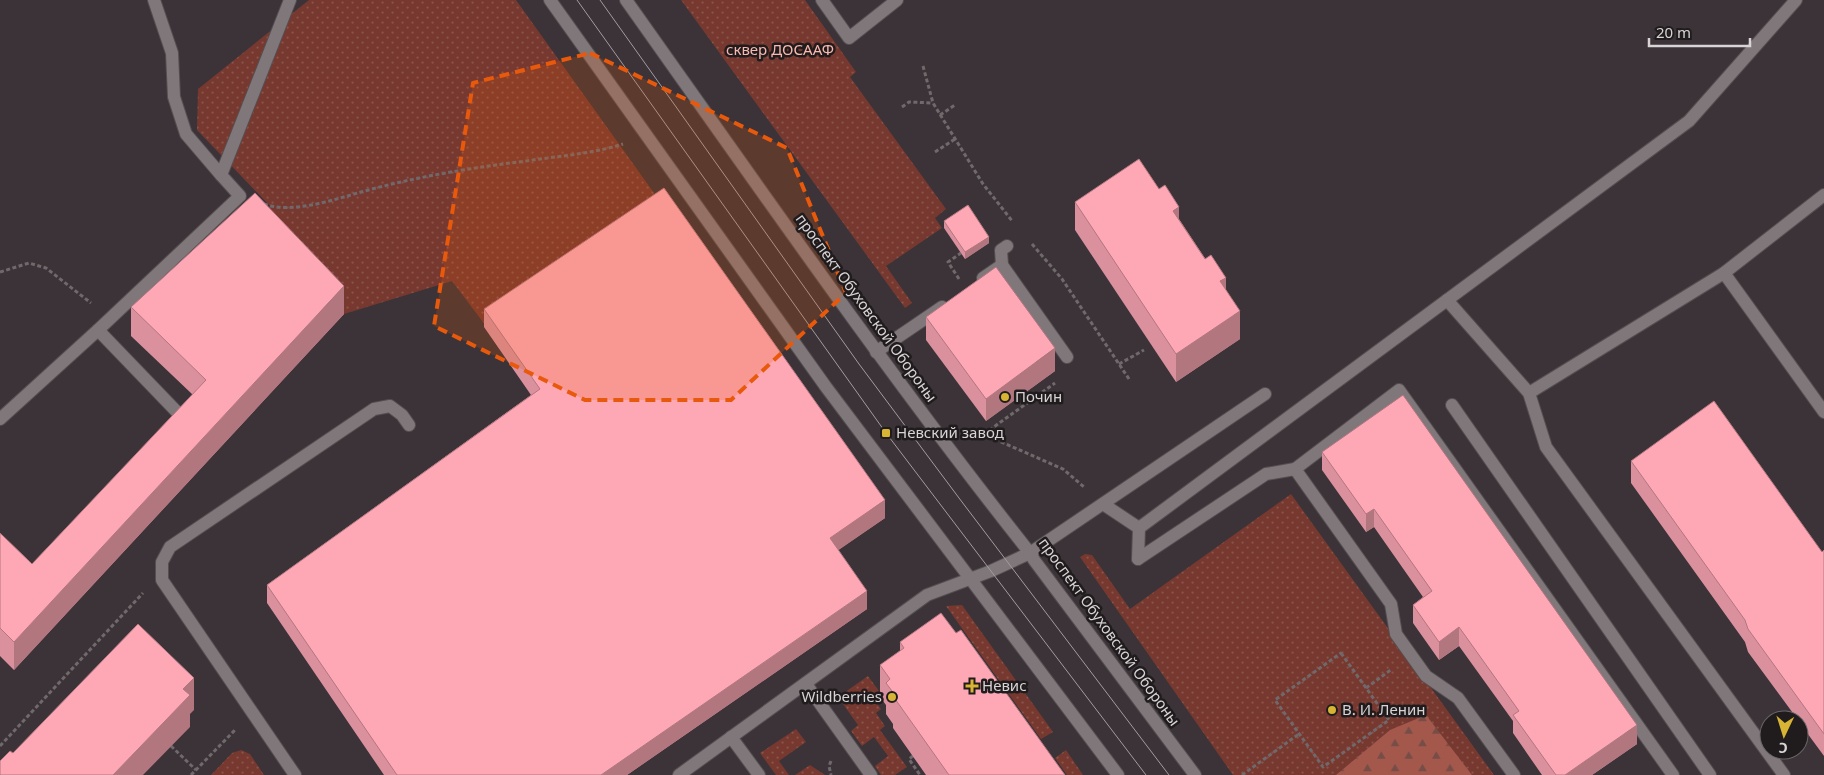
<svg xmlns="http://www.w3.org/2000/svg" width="1824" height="775" viewBox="0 0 1824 775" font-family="'Noto Sans',sans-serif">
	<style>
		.green { fill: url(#green-dots) }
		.forest { fill: url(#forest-firs) }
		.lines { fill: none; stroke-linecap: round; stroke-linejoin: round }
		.service-casing { stroke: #554f51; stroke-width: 14 }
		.secondary-casing { stroke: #554f51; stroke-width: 14 }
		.path { stroke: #70696c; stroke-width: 3; stroke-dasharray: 4 2.5; stroke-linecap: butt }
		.service { stroke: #80777b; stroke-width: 12 }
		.secondary { stroke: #80777b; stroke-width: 12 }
		.tram { stroke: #a29c9f; stroke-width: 1 }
		.wall { fill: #da909d }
		.shaded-wall { fill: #b2767f }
		.building { fill: #fea8b6; stroke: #b2767f }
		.marked { fill: #e8590c; fill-opacity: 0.2; stroke: #e8590c; stroke-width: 4; stroke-dasharray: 10 6; stroke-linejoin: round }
		.poi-dot { fill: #d8b434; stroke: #201c1e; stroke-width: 2 }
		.labels { text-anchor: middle; stroke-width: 5; stroke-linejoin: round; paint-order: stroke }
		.park-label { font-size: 15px; fill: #fbb8ad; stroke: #201c1e }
		.street-label { font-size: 15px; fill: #d8d3d5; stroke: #201c1e }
		.poi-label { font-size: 15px; fill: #d8d3d5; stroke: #201c1e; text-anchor: start }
	</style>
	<defs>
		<pattern id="green-dots" width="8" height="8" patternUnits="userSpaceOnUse" patternTransform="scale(1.25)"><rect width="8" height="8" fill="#77382f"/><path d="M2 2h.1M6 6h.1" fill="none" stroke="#8a544c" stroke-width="1.8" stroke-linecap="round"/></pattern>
		<pattern id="forest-firs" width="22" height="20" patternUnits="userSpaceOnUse" patternTransform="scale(1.25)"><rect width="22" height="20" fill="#a4584c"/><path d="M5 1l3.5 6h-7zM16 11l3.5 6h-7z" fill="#774d47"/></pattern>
	</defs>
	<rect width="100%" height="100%" fill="#3b3337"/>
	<!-- green -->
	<g class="green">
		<polygon points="309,0 516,0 664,207 486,326 452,281 344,314 255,221 270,206 197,130 198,89"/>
		<polygon points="681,0 805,0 856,72 850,77 946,209 935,218 942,228 886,266 912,303 905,308"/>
		<polygon points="1291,494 1494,775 1233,775 1080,557 1085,554 1092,555 1130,609"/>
		<polygon points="962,605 1053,732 1041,739 946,606"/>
		<polygon points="868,676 879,691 872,696 881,709 876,713 885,726 880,730 907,767 895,775 881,775 875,766 888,756 874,737 862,746 851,731 858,725 838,697"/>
		<polygon points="796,729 806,742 779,761 789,775 776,775 760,753"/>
		<polygon points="241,750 250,754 264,775 211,775 232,753"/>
		<polygon points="1066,750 1083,775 1067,775 1055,758"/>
		<polygon points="810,765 825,775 795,775"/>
	</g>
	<!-- forest -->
	<polygon class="forest" points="1426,715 1472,775 1336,775 1390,730"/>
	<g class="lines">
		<!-- service casing -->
		<g class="service-casing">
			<g id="service">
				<polyline points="154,0 172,53 174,97 186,134 221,175 290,0"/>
				<polyline points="822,0 849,38 897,0"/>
				<polyline points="1002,265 1001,250 1007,246"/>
				<polyline points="1724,273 1824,195"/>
				<polyline points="983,278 1002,265 1067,357"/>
				<polyline points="1447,300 1529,393 1546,447 1784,775"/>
				<polyline points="98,330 176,411"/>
				<polyline points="876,352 942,307"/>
				<polyline points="1529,393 1724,273 1824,412"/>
				<polyline points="1452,405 1710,775"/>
				<polyline points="0,419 98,330 240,196 221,175"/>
				<polyline points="1295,469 1391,604 1396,634 1426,676 1458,698 1514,775"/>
				<polyline points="1103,504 1139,528 1138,559"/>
				<polyline points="1139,528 1689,121 1796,0"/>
				<polyline points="1138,559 1266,474 1295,469 1399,390 1673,775"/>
				<polyline points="806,684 871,775"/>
				<polyline points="731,737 759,775"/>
				<polyline points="295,775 162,580 162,562 170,547 374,409 390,406 402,415 409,425"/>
				<polyline points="679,775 927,595 991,571 1030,553 1265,394"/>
			</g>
		</g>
		<!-- secondary casing -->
		<g class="secondary-casing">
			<g id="secondary">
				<polyline points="550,0 826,387 1118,775"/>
				<path d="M626 0C758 186 888 374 1030 553L1034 560 1195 775"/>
			</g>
		</g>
		<!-- path -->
		<g class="path">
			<polyline points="923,66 933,103 983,184 1013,222"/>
			<polyline points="902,107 909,102 933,103"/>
			<polyline points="940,115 955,105"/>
			<polyline points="935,152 955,139"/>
			<path d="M264 204C292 214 333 200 361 192 415 177 470 168 526 161 558 156 592 154 623 144"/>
			<polyline points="1032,244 1062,279 1129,379"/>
			<polyline points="0,272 29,263 46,268 91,303"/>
			<polyline points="959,279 948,262 961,253"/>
			<polyline points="1119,364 1144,350"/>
			<polyline points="983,434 1063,469 1084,487"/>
			<polyline points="984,434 1055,383"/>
			<polygon points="1341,653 1389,720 1323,767 1275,700"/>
			<polyline points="1366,688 1392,669"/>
			<polyline points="0,746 143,593"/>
			<polyline points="171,746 196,770"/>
			<polyline points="913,756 909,759 920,775"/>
			<polyline points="831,761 829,766 831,775"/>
			<polyline points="191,775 235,730"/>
			<polyline points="1242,775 1299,734"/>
		</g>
		<!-- service -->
		<use href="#service" class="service"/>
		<!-- secondary -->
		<use href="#secondary" class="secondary"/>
		<!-- tram -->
		<g class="tram">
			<polyline points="577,0 886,433 1146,775"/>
			<polyline points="600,0 859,364 959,498 1169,775"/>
		</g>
	</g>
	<!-- wall -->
	<g class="wall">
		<polygon points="1075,202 1179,219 1226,290 1240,339 1176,382 1075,230"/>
		<polygon points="944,221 989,243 965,259 944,228"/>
		<polygon points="131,307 344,314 14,670 0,656 0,533 32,564 193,395 131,336"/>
		<polygon points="484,309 885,518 838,550 867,609 627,775 384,775 267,603 267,585 531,395 484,327"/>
		<polygon points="926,317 1055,371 986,421 926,340"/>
		<polygon points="1322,452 1637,744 1592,775 1542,775 1513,733 1513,721 1459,646 1439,660 1413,623 1413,605 1423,597 1374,527 1366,532 1322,470"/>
		<polygon points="1631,461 1822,552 1824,550 1824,756 1799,722 1799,720 1798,720 1748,652 1745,642 1631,483"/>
		<polygon points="956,633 1065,775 926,775 893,728 893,724 886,714 886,705 880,697 880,665 900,651 900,642"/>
	</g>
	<!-- shaded-wall -->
	<g class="shaded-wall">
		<polygon points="1179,207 1179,235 1173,211"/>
		<polygon points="989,237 989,243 965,259 965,252"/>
		<polygon points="1226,278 1226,306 1220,281"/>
		<polygon points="344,286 344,314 14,670 14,642"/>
		<polygon points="1240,311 1240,339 1176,382 1176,354"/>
		<polygon points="1055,348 1055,371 986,421 986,399"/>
		<polygon points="885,500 885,518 830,556 830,538"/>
		<polygon points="1374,509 1374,527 1366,532 1366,514"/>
		<polygon points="867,591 867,609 627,775 601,775"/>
		<polygon points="1459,627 1459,646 1439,660 1439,642"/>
		<polygon points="194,678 194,710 190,714 190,727 143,775 113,775 183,689"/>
		<polygon points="1637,725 1637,744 1592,775 1565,775"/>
	</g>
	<!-- building -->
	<g class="building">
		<polygon points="1139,159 1159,189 1165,185 1179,207 1173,211 1205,259 1211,255 1226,278 1220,281 1240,311 1176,354 1075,202"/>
		<polygon points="664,188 885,500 830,538 867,591 601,775 397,775 267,585 540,389 484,309"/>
		<polygon points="255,193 344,286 14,642 0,628 0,533 32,564 206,380 131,307"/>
		<polygon points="968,205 989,237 965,252 944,221"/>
		<polygon points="996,267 1055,348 986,399 926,317"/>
		<polygon points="1403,395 1637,725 1565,775 1556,775 1513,715 1519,711 1459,627 1439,642 1413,605 1432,591 1374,509 1366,514 1322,452"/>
		<polygon points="1714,401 1822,552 1824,550 1824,734 1748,629 1745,620 1631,461"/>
		<polygon points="941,613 956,633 961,630 1065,775 949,775 893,696 895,695 886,683 890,679 880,665 904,648 900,642"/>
		<polygon points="138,624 194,678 183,689 190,695 113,775 0,775 0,761 10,751 13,753"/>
	</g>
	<!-- marked area -->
	<path class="marked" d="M590 53 787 148 846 293 731 400H585L434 326 473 83Z"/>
	<!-- markers -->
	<g class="poi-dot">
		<circle cx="1005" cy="397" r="5"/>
		<rect x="881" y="428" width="10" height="10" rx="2.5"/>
		<path d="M969.5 678.5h5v5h5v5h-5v5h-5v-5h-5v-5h5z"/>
		<circle cx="892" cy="697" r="5"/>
		<circle cx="1332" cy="710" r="5"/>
	</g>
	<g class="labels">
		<!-- park labels -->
		<g class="park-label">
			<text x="780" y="55">сквер ДОСААФ</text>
		</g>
		<!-- street labels -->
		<g class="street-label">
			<text transform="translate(866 308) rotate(54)" y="5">проспект Обуховской Обороны</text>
			<text transform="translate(1109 632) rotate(54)" y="5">проспект Обуховской Обороны</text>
		</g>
		<!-- poi labels -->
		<g class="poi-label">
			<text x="1015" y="402">Почин</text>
			<text x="896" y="438">Невский завод</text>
			<text x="982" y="691">Невис</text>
			<text x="882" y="702" text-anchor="end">Wildberries</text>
			<text x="1342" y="715">В. И. Ленин</text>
		</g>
	</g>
	<!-- north arrow -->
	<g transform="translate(1784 735) rotate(184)"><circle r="24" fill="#201c1e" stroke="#6a6567"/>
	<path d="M0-4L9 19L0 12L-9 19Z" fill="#d8b434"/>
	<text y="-8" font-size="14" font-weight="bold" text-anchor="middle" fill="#d8d3d5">С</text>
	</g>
	<!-- scale -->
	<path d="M1649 38v8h101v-8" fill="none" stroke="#d8d3d5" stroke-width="2.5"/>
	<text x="1656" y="38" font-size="15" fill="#d8d3d5" stroke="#201c1e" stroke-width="4" paint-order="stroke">20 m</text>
</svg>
